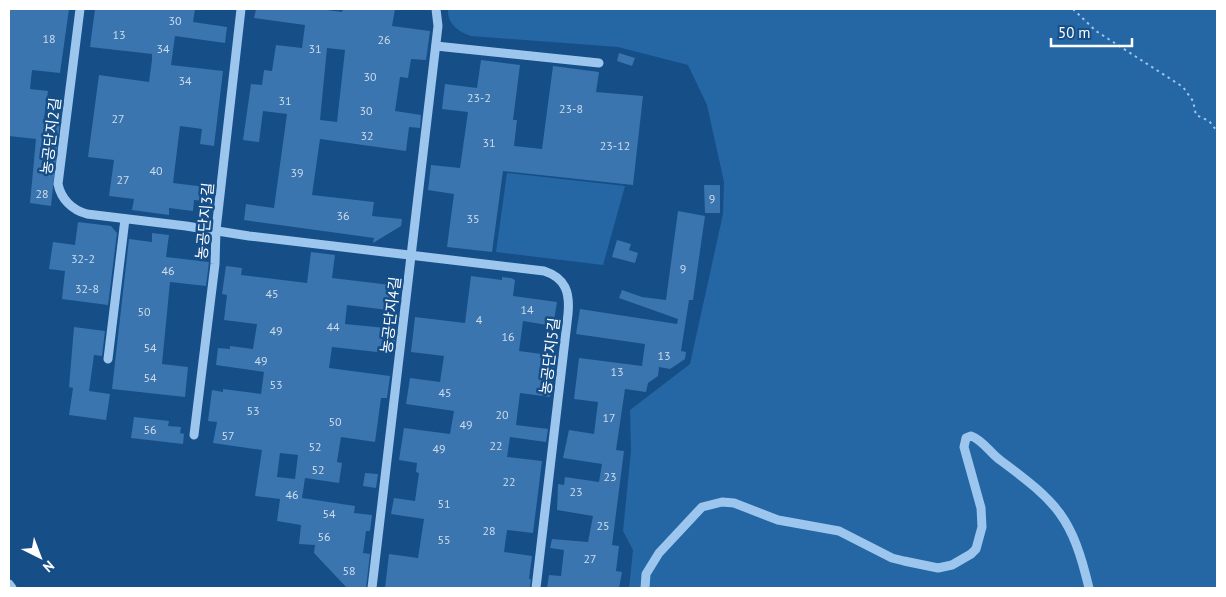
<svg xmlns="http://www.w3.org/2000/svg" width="1226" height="597" viewBox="0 0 1226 597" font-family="'PT Sans','Noto Sans KR',sans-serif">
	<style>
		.green { fill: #2566a5 }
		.building { fill: #3a75af; fill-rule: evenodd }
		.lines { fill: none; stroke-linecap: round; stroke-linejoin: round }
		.path { stroke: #9cc6ee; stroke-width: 2; stroke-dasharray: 2.5 4; stroke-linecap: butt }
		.minor { stroke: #9cc6ee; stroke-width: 9 }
		.labels { text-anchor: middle; stroke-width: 5; stroke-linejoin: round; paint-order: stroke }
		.number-label { font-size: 12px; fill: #cedceb }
		.street-label { font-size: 15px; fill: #fff; stroke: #164e87 }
	</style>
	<rect width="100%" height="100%" fill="#164e87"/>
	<!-- green -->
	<g class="green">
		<path d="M448 9H1217V588H629L633 550 623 531 631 451 630 410 690 364 723 214 724 182 707 105 688 65 618 47 471 36C458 32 447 23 448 9Z"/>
		<polygon points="507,173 625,186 603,265 496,252"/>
	</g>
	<!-- building -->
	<g class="building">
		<polygon points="9,9 69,9 60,73 32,70 30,89 48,91 44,118 60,120 51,206 30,203 36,139 9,136"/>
		<polygon points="95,9 195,9 193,22 227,27 225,43 175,36 171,65 223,71 214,146 200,144 202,129 180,126 173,183 206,187 204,201 194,200 193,211 169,208 169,215 132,210 134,199 109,196 114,160 88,157 99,75 149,82 152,60 152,54 90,47"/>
		<path d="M256 9H319L342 12 343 9H395L392 26 430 31 426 60 411 59 408 78 400 77 395 111 421 115 420 128 409 127 406 151 320 139 312 195 374 202 372 216 402 219 401 226 373 243 374 238 244 220 246 204 274 208 287 114 263 111 259 142 243 140 251 84 262 85 264 70 272 71 276 45 302 48 305 25 254 18ZM327 48 345 50 337 122 320 120Z"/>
		<polygon points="619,53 635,58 632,66 617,61"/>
		<polygon points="481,60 520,65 513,120 517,120 514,146 542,149 553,66 599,72 596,92 643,96 633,185 503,171 492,252 447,247 454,194 428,190 431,165 460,168 468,112 442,109 445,84 477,88"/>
		<polygon points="704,185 720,185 720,213 705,213"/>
		<polygon points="678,211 705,216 693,300 689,300 681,351 686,352 685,359 670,369 659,367 658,376 648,383 646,392 625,389 616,450 624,451 612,545 619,546 616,571 622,572 619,588 547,588 549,575 561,576 564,550 550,548 552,539 588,542 593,516 557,510 558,484 564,485 565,477 599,482 602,464 563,458 569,430 594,434 598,402 574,399 579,358 642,366 645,344 576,334 580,309 677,324 678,319 619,298 622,290 642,297 666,300"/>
		<polygon points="78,222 111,226 117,233 108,305 62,299 65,271 49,269 53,242 75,245"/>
		<polygon points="152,233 169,235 166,257 209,262 206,286 170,282 162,364 188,367 185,397 112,389 129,239 152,242"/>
		<polygon points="617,240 631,244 629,250 638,253 635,263 612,257"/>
		<path d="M311 252 335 255 332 278 399 286 396 311 347 305 345 324 396 329 394 348 378 346 377 352 332 347 329 368 390 376 387 398H381L375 442 341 437 337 462 342 463 339 483 305 478 302 498 355 506 354 513 372 515 370 531H366L363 553 370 554 366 588H347L314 553 315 545 299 544 301 525 277 521 280 499 255 496 262 450 213 443 217 422 208 421 212 390 223 392V389L261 394 264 372 216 365 218 348 230 349V346L253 349 257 324 224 320 227 295 222 294 226 266 242 268 241 275 307 283ZM280 453 298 455 295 479 277 477Z"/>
		<polygon points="471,276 502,280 502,277 511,278 515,280 513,296 557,302 553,326 523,321 519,351 556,356 550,397 520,393 516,425 548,429 546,442 510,437 507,457 542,461 533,533 507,530 504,552 532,556 529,579 531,579 530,588 385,588 389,554 418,558 424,519 391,514 394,498 415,501 419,473 416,472 417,463 399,460 404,428 450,434 454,411 406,404 410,378 440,382 444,356 411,352 415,317 465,323"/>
		<polygon points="74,327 105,331 102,356 94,355 89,391 110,394 106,420 69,415 73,388 69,387"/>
		<polygon points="134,417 169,421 168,426 181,427 180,433 184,434 183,444 131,438"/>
		<polygon points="365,473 378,474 376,488 363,486"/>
	</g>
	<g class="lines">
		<!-- path -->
		<polyline class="path" points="1073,9 1096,31 1183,87 1193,101 1196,115 1209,121 1217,131"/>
		<!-- minor -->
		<g class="minor">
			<path d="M80 9 58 184C61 199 72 210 87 214L186 226 249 236 544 271C566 278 570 293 568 314L536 588"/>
			<polyline points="436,46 599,63"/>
			<polyline points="108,359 125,219"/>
			<polyline points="194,435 215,264 216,230 241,9"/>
			<polyline points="9,584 12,588"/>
			<polyline points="372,588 438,26 436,9"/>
			<path d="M645 588 646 574 659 553 702 507 722 502 734 503 778 520 839 531 892 558 904 561 938 568 952 565 971 554 976 549 982 527 981 508 964 447 966 438 971 436C983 440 990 453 1000 460 1058 503 1072 517 1089 588"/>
		</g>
	</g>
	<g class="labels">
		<!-- number labels -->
		<g class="number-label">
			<text x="175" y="25">30</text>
			<text x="119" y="39">13</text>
			<text x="49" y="43">18</text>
			<text x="384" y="44">26</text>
			<text x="163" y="53">34</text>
			<text x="315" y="53">31</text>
			<text x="370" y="81">30</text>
			<text x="185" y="85">34</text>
			<text x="479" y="102">23-2</text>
			<text x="285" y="105">31</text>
			<text x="571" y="113">23-8</text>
			<text x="366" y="115">30</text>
			<text x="118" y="123">27</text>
			<text x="367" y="140">32</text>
			<text x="489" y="147">31</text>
			<text x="615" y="150">23-12</text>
			<text x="156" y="175">40</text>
			<text x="297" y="177">39</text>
			<text x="123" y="184">27</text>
			<text x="42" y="198">28</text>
			<text x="712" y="203">9</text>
			<text x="343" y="220">36</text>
			<text x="473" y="223">35</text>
			<text x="83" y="263">32-2</text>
			<text x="683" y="273">9</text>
			<text x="168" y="275">46</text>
			<text x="87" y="293">32-8</text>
			<text x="272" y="298">45</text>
			<text x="527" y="314">14</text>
			<text x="144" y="316">50</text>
			<text x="479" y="324">4</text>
			<text x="333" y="331">44</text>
			<text x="276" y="335">49</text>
			<text x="508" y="341">16</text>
			<text x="150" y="352">54</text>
			<text x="664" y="360">13</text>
			<text x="261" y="365">49</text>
			<text x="617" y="376">13</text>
			<text x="150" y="382">54</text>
			<text x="276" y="389">53</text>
			<text x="445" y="397">45</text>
			<text x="253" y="415">53</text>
			<text x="502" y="419">20</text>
			<text x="609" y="422">17</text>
			<text x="335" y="426">50</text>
			<text x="466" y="429">49</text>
			<text x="150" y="434">56</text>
			<text x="228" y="440">57</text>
			<text x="496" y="450">22</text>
			<text x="315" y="451">52</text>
			<text x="439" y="453">49</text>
			<text x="318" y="474">52</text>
			<text x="610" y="481">23</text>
			<text x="509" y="486">22</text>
			<text x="576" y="496">23</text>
			<text x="292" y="499">46</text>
			<text x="444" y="508">51</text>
			<text x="329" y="518">54</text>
			<text x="603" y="530">25</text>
			<text x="489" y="535">28</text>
			<text x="324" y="541">56</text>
			<text x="444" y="544">55</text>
			<text x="590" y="563">27</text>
			<text x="349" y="575">58</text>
		</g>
		<!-- street labels -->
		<g class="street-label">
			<text transform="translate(51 136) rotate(-83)" y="5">농공단지2길</text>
			<text transform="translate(205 221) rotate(-85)" y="5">농공단지3길</text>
			<text transform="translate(391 315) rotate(-83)" y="5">농공단지4길</text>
			<text transform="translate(550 356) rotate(-83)" y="5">농공단지5길</text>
		</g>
	</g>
	<!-- border -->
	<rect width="1226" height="597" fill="none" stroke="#ffffff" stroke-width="20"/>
	<!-- north arrow -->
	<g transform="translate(40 557) rotate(138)" stroke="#164e87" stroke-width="4" paint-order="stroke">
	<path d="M0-4L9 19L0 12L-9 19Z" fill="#ffffff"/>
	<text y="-8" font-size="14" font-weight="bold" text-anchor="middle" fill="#ffffff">N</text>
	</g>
	<!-- scale -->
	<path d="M1051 38v8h81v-8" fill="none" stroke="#ffffff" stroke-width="2.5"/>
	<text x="1058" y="38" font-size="15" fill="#ffffff" stroke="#164e87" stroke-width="4" paint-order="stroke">50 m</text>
</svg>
